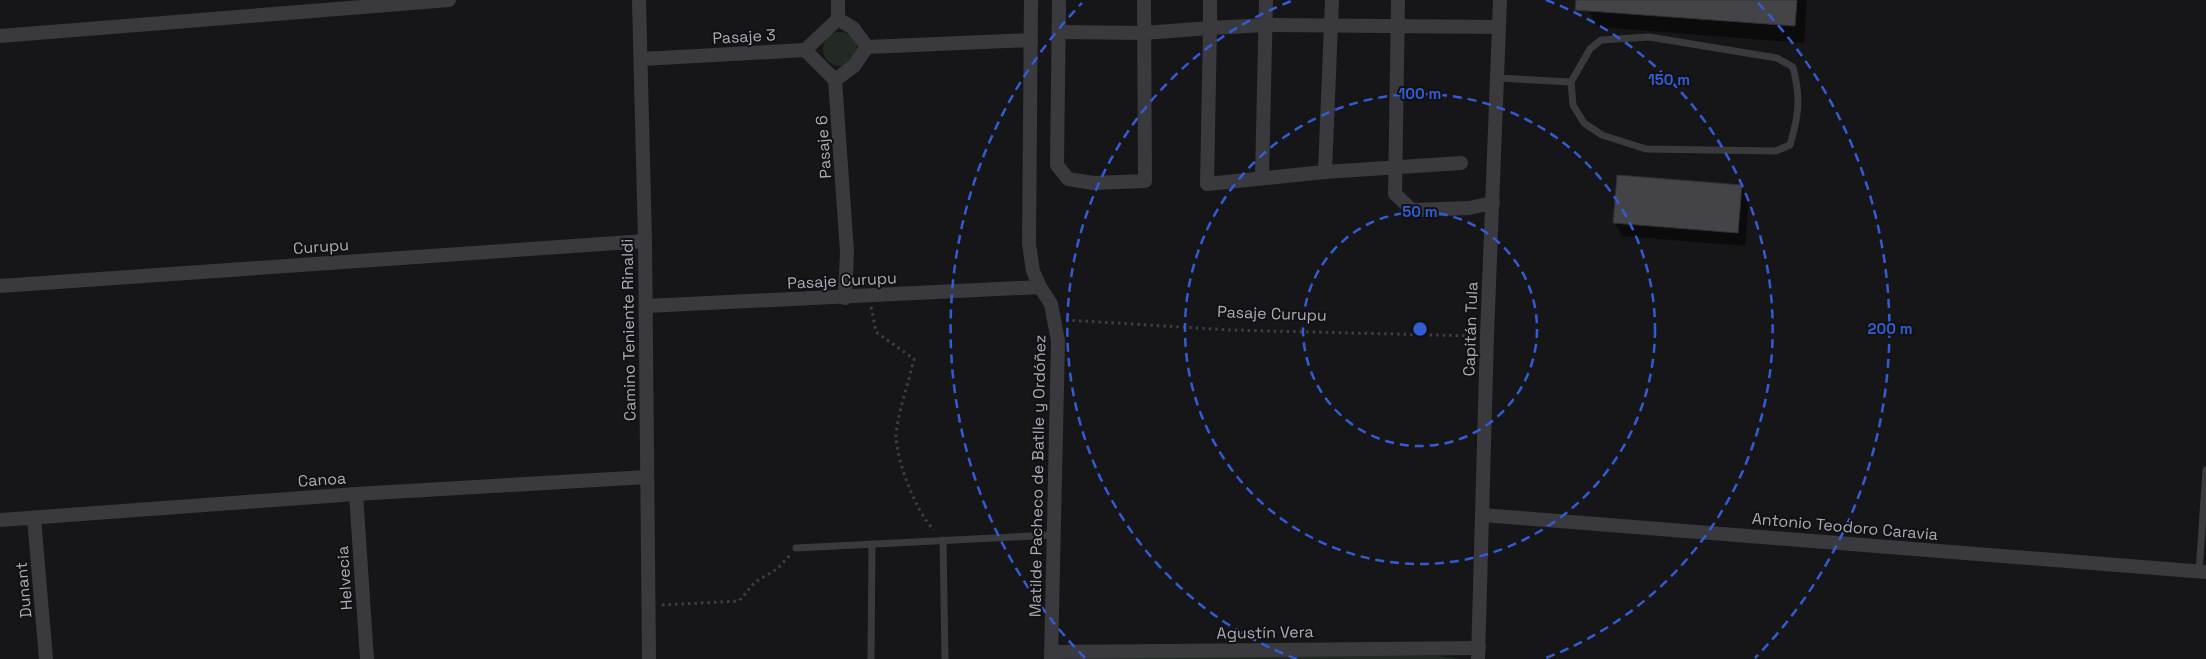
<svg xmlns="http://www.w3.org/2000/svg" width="2206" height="659" viewBox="0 0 2206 659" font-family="'Space Grotesk',sans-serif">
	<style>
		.green { fill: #232a24 }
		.shadow { fill: #0007 }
		.building { fill: #434348; stroke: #313034 }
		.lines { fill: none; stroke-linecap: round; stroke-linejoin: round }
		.path { stroke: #3e3e43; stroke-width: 3; stroke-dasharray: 2.5 4; stroke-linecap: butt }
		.service { stroke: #3a393e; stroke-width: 7 }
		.minor { stroke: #3a393e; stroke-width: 14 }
		.ring { fill: none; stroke: #325cd3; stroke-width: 2.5; stroke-dasharray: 9 6 }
		.labels { text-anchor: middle; stroke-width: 4; stroke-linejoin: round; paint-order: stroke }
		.street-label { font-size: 16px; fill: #a9abb6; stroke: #111113 }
		.centre { fill: #325cd3; stroke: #111113; stroke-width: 2.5 }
		.ring-label { font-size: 15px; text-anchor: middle; font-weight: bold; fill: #325cd3; stroke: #111113; stroke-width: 4; stroke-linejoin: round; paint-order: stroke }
	</style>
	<rect width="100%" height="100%" fill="#161618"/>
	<!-- green -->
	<g class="green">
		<circle cx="840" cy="49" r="17"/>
		<polygon points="1082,656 1436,656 1462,659 1070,659"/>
	</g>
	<!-- shadow -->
	<g class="shadow">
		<polygon points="1589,0 1807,0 1804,43 1598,27 1588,10"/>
		<polygon points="1741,186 1749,199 1745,246 1622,236 1615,223"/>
	</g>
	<!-- building -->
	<g class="building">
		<polygon points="1576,0 1797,0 1795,26 1575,10"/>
		<polygon points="1617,175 1742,185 1738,233 1613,223"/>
	</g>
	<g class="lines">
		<!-- path -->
		<g class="path">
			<path d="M871 307 876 332 914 359C910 377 895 423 896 438 898 464 916 512 934 530"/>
			<polyline points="1066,320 1230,330 1475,336"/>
			<polyline points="662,605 739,601 755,582 777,569 790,555"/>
		</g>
		<!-- service -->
		<g class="service">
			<path d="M1649 37 1777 58 1793 67C1801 99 1799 114 1790 145L1776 151 1646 149 1602 135 1584 123 1573 105 1571 82 1590 49 1601 40Z"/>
			<polyline points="1498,78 1571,82"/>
			<polyline points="943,540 945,659"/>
			<polyline points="796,548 1053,535"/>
			<polyline points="2199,572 2206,470"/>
			<polyline points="871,659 872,544"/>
		</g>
		<!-- minor -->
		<g class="minor">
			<polyline points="639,0 645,241 649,659"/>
			<polyline points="838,0 838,19 853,28 867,47 854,66 835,80 847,252 845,298"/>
			<polyline points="1031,0 1029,244 1033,271 1040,287 1051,304 1058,341 1051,659"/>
			<polyline points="1059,0 1057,165 1068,179 1093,183 1145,181 1144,0"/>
			<polyline points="1398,0 1395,194 1412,210 1469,208 1493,203"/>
			<polyline points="1060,32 1144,33 1210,28 1210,0"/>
			<polyline points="0,36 449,0"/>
			<polyline points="867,47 1031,40"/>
			<polyline points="805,50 838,19"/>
			<polyline points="642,59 805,50 835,80"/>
			<polyline points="1461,163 1325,172 1207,184 1210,28 1266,25 1499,27"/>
			<polyline points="1325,172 1332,0"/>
			<polyline points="1262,178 1266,0"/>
			<polyline points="0,286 645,241"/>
			<polyline points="646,306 1040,287"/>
			<polyline points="356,494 367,659"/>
			<polyline points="1482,515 2206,572"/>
			<polyline points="34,518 46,659"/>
			<polyline points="0,520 356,494 647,477"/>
			<polyline points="1052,652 1479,648"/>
			<polyline points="1478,659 1487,336 1500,0"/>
		</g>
	</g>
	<!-- distance rings -->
	<g class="ring">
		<circle cx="1420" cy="329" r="117"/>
		<circle cx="1420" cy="329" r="235"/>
		<path d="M1297 659A352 352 0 0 1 1294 0M1546 0A352 352 0 0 1 1543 659"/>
		<path d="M1085 658A470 470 0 0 1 1082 3M1758 3A470 470 0 0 1 1755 658"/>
	</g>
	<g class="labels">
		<!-- street labels -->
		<g class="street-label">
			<text transform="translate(744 36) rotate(-3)" y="6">Pasaje 3</text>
			<text transform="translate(823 147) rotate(-94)" y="6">Pasaje 6</text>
			<text transform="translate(321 246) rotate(-4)" y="6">Curupu</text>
			<text transform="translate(842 280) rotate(-3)" y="6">Pasaje Curupu</text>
			<text transform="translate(1272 313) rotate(2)" y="6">Pasaje Curupu</text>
			<text transform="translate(1470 329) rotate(-88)" y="6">Capitán Tula</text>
			<text transform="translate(628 330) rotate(-91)" y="6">Camino Teniente Rinaldi</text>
			<text transform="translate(1037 476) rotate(-89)" y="6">Matilde Pacheco de Batlle y Ordóñez</text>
			<text transform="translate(322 479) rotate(-4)" y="6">Canoa</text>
			<text transform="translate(1845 526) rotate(5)" y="6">Antonio Teodoro Caravia</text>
			<text transform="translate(344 578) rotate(-94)" y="6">Helvecia</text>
			<text transform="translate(23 590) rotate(-95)" y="6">Dunant</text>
			<text transform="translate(1265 632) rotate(-1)" y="6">Agustín Vera</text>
		</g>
	</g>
	<circle cx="1420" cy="329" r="8" class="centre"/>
	<g class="ring-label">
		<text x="1669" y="85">150 m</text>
		<text x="1420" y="99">100 m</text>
		<text x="1420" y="217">50 m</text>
		<text x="1890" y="334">200 m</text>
	</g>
</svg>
